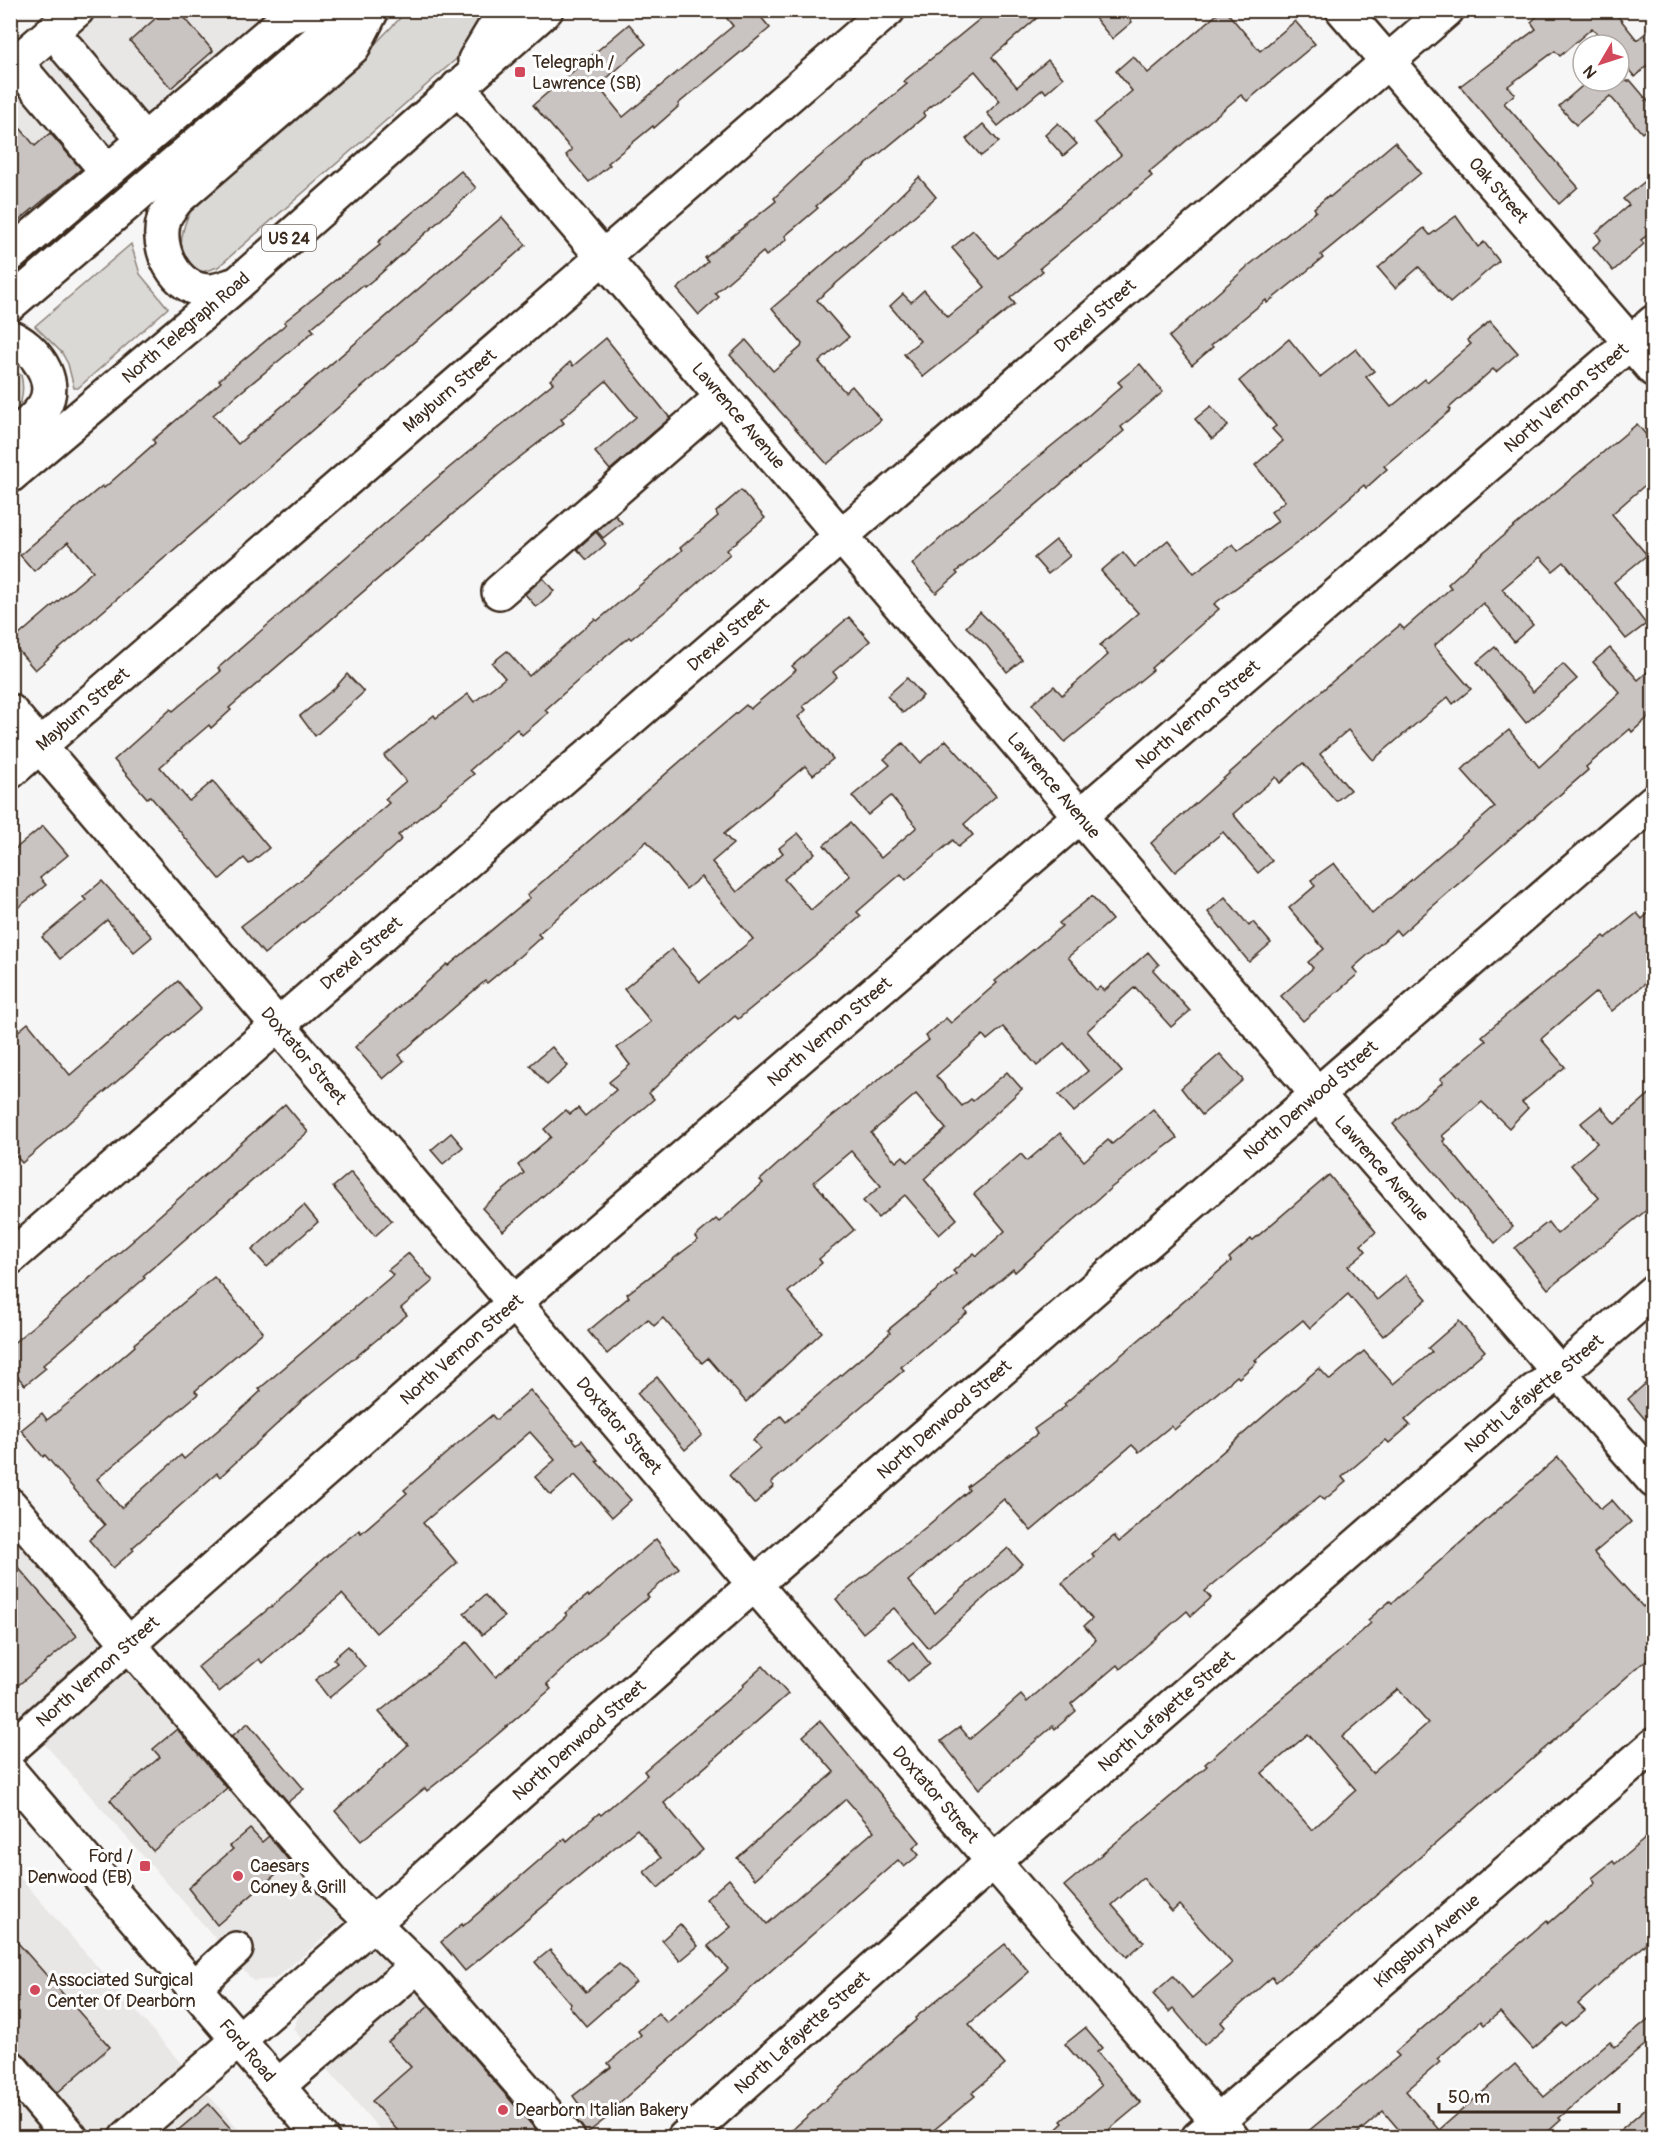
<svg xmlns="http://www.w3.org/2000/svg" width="1664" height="2148" viewBox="0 0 1664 2148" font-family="Pangolin,sans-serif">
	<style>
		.built { fill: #e9e7e6 }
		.green { fill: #dbd9d6; stroke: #8b827a; stroke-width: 1.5 }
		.building { fill: #c9c3c1; stroke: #3b2a1e; stroke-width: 1.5; fill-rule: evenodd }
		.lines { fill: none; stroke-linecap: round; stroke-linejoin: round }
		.minor-casing { stroke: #3b2a1e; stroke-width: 38 }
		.major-casing { stroke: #3b2a1e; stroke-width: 38 }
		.minor { stroke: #fff; stroke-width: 33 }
		.major { stroke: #fff; stroke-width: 33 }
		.poi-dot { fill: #d1495b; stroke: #fff; stroke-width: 2 }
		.labels { text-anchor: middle; stroke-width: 6; stroke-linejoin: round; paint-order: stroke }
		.shield { fill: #fff; stroke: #766a62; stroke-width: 1.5 }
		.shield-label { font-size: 16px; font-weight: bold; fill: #3b2a1e }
		.poi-label { font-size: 18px; fill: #3b2a1e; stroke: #fff; text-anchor: start }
		.street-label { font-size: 18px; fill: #3b2a1e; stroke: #fff }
	</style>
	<rect width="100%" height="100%" fill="#f7f6f6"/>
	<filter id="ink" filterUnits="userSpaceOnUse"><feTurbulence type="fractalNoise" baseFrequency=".0167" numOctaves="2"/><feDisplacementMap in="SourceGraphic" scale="12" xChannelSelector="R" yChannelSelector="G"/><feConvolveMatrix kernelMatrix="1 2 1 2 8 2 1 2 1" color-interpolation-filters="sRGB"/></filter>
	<g filter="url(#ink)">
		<!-- built -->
		<g class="built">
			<polygon points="63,11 318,11 11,275 10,56"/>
			<polygon points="10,1487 368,1901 275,1979 253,1981 11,1706"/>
			<polygon points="11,1867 245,2137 11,2137"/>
			<polygon points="401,1930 579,2137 386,2137 293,2029 304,2001 366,1947"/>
		</g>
		<!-- green -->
		<g class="green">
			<path d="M407 11H496L462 54 218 267 199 273 181 259C180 233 185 215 202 195L377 42Z"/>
			<polygon points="131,244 140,274 168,308 78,388 74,388 68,364 62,353 35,326"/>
			<path d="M11 370 21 375C26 394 19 411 11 427Z"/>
		</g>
		<!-- building -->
		<g class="building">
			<polygon points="165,10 178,10 213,51 171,88 130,41"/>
			<polygon points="720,10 755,10 770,28 678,104 679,106 654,128 653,126 608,163 610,165 589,182 566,155 572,150 533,105 629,24 646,44 598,86 623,117 733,26"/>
			<polygon points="991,10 1046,10 992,57 1017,87 1048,60 1063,78 1046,93 1043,89 998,126 987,113 1000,101 975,71 923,113 925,116 816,206 818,208 785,236 787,239 766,256 763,252 715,293 719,297 699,315 677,289 708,262 705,258 776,201 774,198 806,168 907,84 904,81"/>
			<polygon points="1104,10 1123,10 1132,22 1112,39 1095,18"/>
			<polygon points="1222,10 1225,10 1260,51 1295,21 1315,44 1247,101 1241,95 1149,172 1152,176 1040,268 1043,271 1010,298 1015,304 923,377 904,354 920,341 890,306 903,294 911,302 924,290 948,317 985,287 952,248 973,230 998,258 1121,155 1094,123 1132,91 1116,71 1133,56 1148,73"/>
			<polygon points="1544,10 1613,10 1637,40 1653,27 1653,60 1635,77 1619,59 1619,45 1607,45 1592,28 1560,56 1555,51 1508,86 1515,94 1504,103 1578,187 1559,204 1460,86 1536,29 1531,22"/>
			<polygon points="1588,81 1631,81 1653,107 1653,123 1642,133 1610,96 1576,125 1559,106"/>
			<polygon points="1058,123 1077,144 1063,156 1045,135"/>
			<polygon points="983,124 999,142 981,156 966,139"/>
			<polygon points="21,129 35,146 50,133 81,169 10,228 10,138"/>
			<polygon points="1395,142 1421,173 1321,255 1323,258 1302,275 1267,303 1266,300 1211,345 1213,347 1192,365 1169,337 1248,266 1316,211 1314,208 1328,196 1330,197"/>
			<polygon points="461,171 476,188 379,275 364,287 363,285 311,328 314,331 281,359 213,415 238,444 502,217 526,245 35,670 11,642 93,571 68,542 34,571 20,555 102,486 104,488 155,443 153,440 221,382 219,380 286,324 284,322 380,245 378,242"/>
			<polygon points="1653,175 1653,231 1641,240 1644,244 1613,271 1593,247 1601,240 1596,233 1629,205 1623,199"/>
			<polygon points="919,177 936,197 817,300 849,337 819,362 845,392 852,386 881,420 827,464 730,355 746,340 773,371 801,347 802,344 772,308 872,223"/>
			<polygon points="1456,216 1478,247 1484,242 1499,261 1450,303 1419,267 1395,288 1378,268 1424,228 1430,235"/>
			<polygon points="1490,321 1518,353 1496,372 1493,369 1449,408 1451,410 1384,466 1387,469 1366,488 1364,485 1297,543 1214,604 1219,609 1151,668 1153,670 1065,742 1032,704 1054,686 1062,695 1108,655 1100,645 1138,613 1101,571 1123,552 1135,567 1168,540 1194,573 1233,544 1238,551 1278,521 1271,512 1285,501 1255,465 1283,441 1272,429 1276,426 1239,381 1289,339 1320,377 1356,349 1374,371 1366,377 1391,407 1425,379 1427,382 1471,344 1467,340"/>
			<polygon points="606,338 670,418 610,470 595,452 636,417 606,381 561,419 564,423 507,467 229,708 231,710 211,728 209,725 160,767 189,801 213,781 269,848 249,864 244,858 220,879 150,796 147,798 114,760 171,709 173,711 221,671 218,668 450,467 553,383 550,380 570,362 573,366"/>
			<polygon points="1140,364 1163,392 1121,427 1124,431 956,572 958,574 936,593 912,564 965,516 1081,422 1122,386 1118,382"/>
			<polygon points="1211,406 1228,426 1212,439 1195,419"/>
			<polygon points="1637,424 1653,443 1653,478 1612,514 1647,555 1614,582 1646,624 1626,639 1564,562 1553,571 1540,557 1502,589 1533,625 1514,642 1483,603 1434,646 1471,689 1453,704 1448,697 1373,760 1348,730 1320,754 1350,790 1336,801 1303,763 1280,783 1276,777 1233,814 1272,861 1258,873 1223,832 1175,872 1151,843 1334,680 1400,625 1404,629 1451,588 1448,584 1480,555"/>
			<polygon points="741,490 765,518 727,550 730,554 667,610 631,639 629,637 582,677 545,710 548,713 522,735 517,729 470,770 474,774 398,835 402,839 366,872 264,954 241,926 306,876 389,803 385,799 406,781 384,756 434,715 436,718 468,694 474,702 505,678 492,663 507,651 529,676 595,619 597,621 682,550 680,548 718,516 716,512"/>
			<polygon points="615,515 622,523 603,538 597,531"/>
			<polygon points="596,532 606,544 587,560 577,549"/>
			<polygon points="1056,540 1070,556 1048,574 1034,558"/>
			<polygon points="543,578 554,591 536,607 525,594"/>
			<polygon points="980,612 999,631 1022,660 1007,672 987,646 966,627"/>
			<polygon points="849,617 870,641 833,672 837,677 803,706 806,710 798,717 833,759 813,775 805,766 724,834 733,844 712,862 737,892 783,853 779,848 798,833 815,853 784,879 811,910 850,876 824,845 850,823 881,858 917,827 891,796 868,815 852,796 890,765 884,759 903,743 920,763 946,740 996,796 964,824 973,835 958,847 953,840 906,880 901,874 857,912 861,916 828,945 738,1019 735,1016 690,1055 649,1093 654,1099 503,1231 482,1208 524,1173 518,1165 551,1137 544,1129 566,1110 570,1114 578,1108 585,1116 616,1090 609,1082 630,1065 617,1048 651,1022 624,989 672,949 700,982 753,939 701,877 686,889 647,841 538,934 541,937 521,955 487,983 485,981 399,1055 404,1061 383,1079 355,1047 447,964 448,966 530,898 527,895 692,751 746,705 750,709 796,670 792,666"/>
			<polygon points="1495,647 1533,692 1563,664 1577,679 1526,723 1477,662"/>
			<polygon points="1610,648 1638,680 1653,667 1653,713 1632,732 1630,729 1586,767 1588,770 1400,935 1396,930 1353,968 1358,974 1303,1021 1281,996 1313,968 1308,962 1324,949 1289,908 1315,886 1311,880 1334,863 1372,914 1495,807 1462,770 1469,763 1509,730 1539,767 1620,693 1593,662"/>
			<polygon points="347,674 364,692 315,736 300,716 335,688"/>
			<polygon points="907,678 923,696 903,713 887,696"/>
			<polygon points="43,826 68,855 40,878 46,885 10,914 10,853"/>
			<polygon points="102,881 152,937 134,952 107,920 60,959 42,937 86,900 83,897"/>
			<path d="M1092 896 1112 920 1068 957 1096 990 1100 987 1104 991 1148 952 1159 965 1153 970 1190 1011 1171 1027 1135 987 1087 1031 1122 1072 1074 1112 1059 1095 1088 1071 1064 1043 1037 1066 1003 1027 987 1040 983 1035 936 1076 962 1106 971 1099 973 1101 1007 1072 1022 1089 924 1179 957 1219 939 1235 905 1195 878 1218 863 1201 881 1186 851 1151 814 1182 854 1230 819 1259 822 1263 788 1292 822 1332 746 1402 708 1358 702 1363 663 1318 654 1326 648 1319 607 1354 588 1331 629 1297 627 1294 698 1240 695 1237 716 1219 719 1222 763 1183 760 1180 826 1121 929 1040 926 1036 946 1018 951 1023 997 983 995 981 1062 926 1059 923ZM916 1094 946 1129 908 1162 903 1156 896 1162 871 1133Z"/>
			<polygon points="1225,897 1249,926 1253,922 1271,943 1249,962 1208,912"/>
			<polygon points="1653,909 1653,977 1612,1011 1596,992 1541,1039 1565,1067 1522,1102 1528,1108 1509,1128 1482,1102 1442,1136 1445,1139 1443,1141 1513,1227 1495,1243 1393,1124 1443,1082 1440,1079 1486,1041 1482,1036 1504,1017 1604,936 1606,938 1637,913 1642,919"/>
			<polygon points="178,981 201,1009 22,1163 10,1149 10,1038 28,1023 70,1075"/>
			<polygon points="552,1047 568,1066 547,1085 530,1065"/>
			<polygon points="1220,1054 1243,1080 1202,1115 1181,1088"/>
			<polygon points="1653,1091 1653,1205 1548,1289 1515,1248 1548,1222 1557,1234 1599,1198 1571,1165 1597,1143 1581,1123 1601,1107 1615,1124"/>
			<polygon points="285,1104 308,1132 175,1248 143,1276 145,1278 43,1365 46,1368 25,1385 10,1368 10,1346 134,1240 133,1239"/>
			<polygon points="1153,1109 1177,1138 1112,1187 1015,1272 1013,1269 965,1310 967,1313 901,1367 904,1370 771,1483 774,1486 754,1504 729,1475 760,1448 753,1440 781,1416 786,1422 890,1333 888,1330 956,1274 953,1271 974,1253 977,1256 1005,1231 974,1194 1021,1154 1027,1161 1060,1133 1084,1161 1108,1140 1112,1144"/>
			<polygon points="451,1133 463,1147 443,1164 431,1150"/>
			<polygon points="351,1172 392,1221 375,1236 333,1187"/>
			<polygon points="1329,1175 1376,1232 1361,1245 1366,1251 1348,1266 1377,1300 1406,1275 1427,1299 1383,1336 1348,1294 1310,1328 1303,1320 1255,1360 1257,1362 1239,1378 1237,1376 1174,1430 1171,1426 1139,1452 1132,1445 1031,1531 1004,1499 908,1581 935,1613 1008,1548 1022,1564 928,1648 894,1608 863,1633 836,1599 926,1527 969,1490 967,1487 1037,1434 1034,1429 1066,1406 1064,1404 1099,1374 1231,1261 1229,1258 1251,1239 1253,1240"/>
			<polygon points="304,1205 318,1222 267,1267 252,1250"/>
			<polygon points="409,1253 433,1281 401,1308 407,1315 304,1399 220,1477 217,1473 132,1548 134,1550 113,1568 89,1540 105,1525 45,1455 43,1457 21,1430 42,1413 47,1420 81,1393 135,1346 134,1344 214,1277 263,1332 195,1391 198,1394 97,1479 121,1508 181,1455 184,1459 230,1420 261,1391 259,1389 393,1275 388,1270"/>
			<polygon points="1459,1321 1485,1351 1405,1420 1410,1425 1389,1443 1386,1440 1342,1477 1346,1482 1324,1500 1320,1496 1205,1591 1211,1598 1191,1616 1187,1611 1120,1669 1117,1665 1071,1704 1076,1711 1055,1729 1053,1726 979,1789 941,1741 960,1727 970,1739 1021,1695 1027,1702 1096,1640 1084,1626 1092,1619 1062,1583 1094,1557 1092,1554 1114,1536 1119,1542 1319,1368 1330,1380 1364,1351 1393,1384 1432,1352 1428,1348"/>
			<polygon points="657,1377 702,1435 685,1450 637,1393"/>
			<polygon points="1653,1377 1653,1429 1628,1399"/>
			<polygon points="530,1390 577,1444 582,1440 598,1460 596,1461 631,1500 612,1517 575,1475 551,1495 535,1477 555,1460 530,1432 423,1523 457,1563 376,1633 342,1594 262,1663 259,1659 219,1692 198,1667 272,1606 324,1558 359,1530 361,1533 407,1493 404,1490 457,1444 492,1415 496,1420"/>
			<path d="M1558 1457 1601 1509 1612 1500 1631 1522 1594 1553 1643 1607 1653 1598V1654L1310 1953 1276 1982 1272 1977 1221 2022 1225 2027 1204 2045 1173 2008 1169 2012 1153 1994 1173 1976 1192 1998 1232 1963 1179 1905 1172 1912 1143 1878 1112 1905 1144 1942 1127 1957 1064 1886 1207 1766 1205 1764 1259 1717 1339 1652 1371 1623 1368 1620 1390 1601 1392 1603ZM1398 1689 1428 1723 1372 1773 1342 1737ZM1308 1734 1356 1790 1312 1830 1262 1773Z"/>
			<polygon points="656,1539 679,1568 647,1595 649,1597 579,1654 547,1684 551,1689 485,1745 427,1791 425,1788 361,1841 335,1811 408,1745 379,1712 467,1642 496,1677 567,1615 565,1613 588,1595 589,1597"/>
			<polygon points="10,1558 77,1636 10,1692"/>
			<polygon points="485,1595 504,1617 482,1635 464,1613"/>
			<polygon points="913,1642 930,1664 908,1681 890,1660"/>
			<polygon points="348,1646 365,1667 329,1698 315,1680 337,1663 333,1659"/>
			<polygon points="763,1666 788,1694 664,1803 703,1850 658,1888 644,1872 661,1858 637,1829 465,1971 441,1942 462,1924 463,1926 565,1838 567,1841 599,1813 601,1815 647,1775 644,1771 744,1686 743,1684"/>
			<polygon points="820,1721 920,1842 913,1848 919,1855 904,1867 898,1860 618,2104 621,2107 586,2134 575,2118 584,2111 573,2096 611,2067 608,2063 641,2035 638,2031 658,2013 667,2023 728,1969 708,1946 731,1927 706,1899 729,1879 767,1924 874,1831 846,1799 755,1879 737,1858 834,1772 803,1736"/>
			<polygon points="248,1723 304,1789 288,1802 232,1736"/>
			<polygon points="177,1729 227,1788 153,1851 110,1800 160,1757 153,1749"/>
			<polygon points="250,1829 262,1842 269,1836 290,1862 217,1925 188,1888 233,1849 230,1846"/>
			<polygon points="1653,1832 1653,1937 1578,2004 1585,2011 1566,2027 1563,2023 1533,2049 1500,2012 1484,2025 1481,2021 1437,2059 1440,2062 1406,2091 1439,2130 1515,2064 1544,2097 1610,2041 1615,2047 1653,2015 1653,2038 1559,2118 1561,2120 1541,2138 1406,2138 1383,2111 1352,2138 1300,2138 1399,2056 1395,2052 1547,1920 1549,1923 1595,1883 1592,1878 1613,1861 1615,1864"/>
			<polygon points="680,1924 698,1946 680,1961 662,1940"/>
			<polygon points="10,1934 110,2047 57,2093 24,2055 10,2049"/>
			<polygon points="1005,1944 1029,1972 969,2024 1005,2065 972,2093 975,2096 924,2138 783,2138 916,2020 915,2018"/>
			<polygon points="550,1950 586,1992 619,1964 636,1982 586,2026 569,2006 571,2004 535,1962"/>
			<polygon points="429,2006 543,2138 404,2138 372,2101 411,2067 388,2042"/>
			<polygon points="1085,2028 1102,2048 1097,2052 1141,2103 1099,2138 1047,2138 1063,2123 1061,2121 1101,2086 1065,2044"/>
			<polygon points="1653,2102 1653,2138 1611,2138"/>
			<polygon points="209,2104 239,2138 169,2138"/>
		</g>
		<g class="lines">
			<!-- minor casing -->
			<g class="minor-casing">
				<g id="minor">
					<path id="s1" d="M1343 10 1654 370"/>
					<polyline points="67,49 144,140"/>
					<polyline points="16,63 107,171"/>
					<polyline points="10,68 77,10"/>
					<path id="s2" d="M458 87 1318 1095 1654 1481"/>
					<polyline points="10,255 287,18 305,12 340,21"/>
					<polyline points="499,592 721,398"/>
					<path id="s3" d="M10 711 755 1585 1232 2138"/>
					<path id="s4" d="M10 772 888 10"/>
					<path id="s5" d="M10 1258 1447 10"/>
					<polyline points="10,1505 339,1890 429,1978 568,2138"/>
					<path id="s6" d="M10 1749 514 1303 1654 322"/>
					<polyline points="194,1988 236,1949"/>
					<polyline points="10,2067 71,2138"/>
					<polyline points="278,2086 417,1966"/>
					<path id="s7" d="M126 2138 403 1897 732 1604 1654 801"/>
					<path id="s8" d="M684 2138 971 1881 1534 1391 1561 1372 1654 1291"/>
					<path id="s9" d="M1198 2138 1654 1745"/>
				</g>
			</g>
			<!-- major casing -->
			<g class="major-casing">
				<g id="major">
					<polyline points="475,60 505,10"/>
					<path d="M237 284C229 286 218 291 210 291 175 291 155 248 164 219 166 212 173 205 177 199L353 47 372 10"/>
					<polyline points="10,304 353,10"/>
					<path d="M10 337C33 346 60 380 44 406 36 418 22 430 10 440"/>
					<path id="s10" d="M10 476 227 293 546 10"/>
					<path id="s11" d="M10 1772 322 2138"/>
				</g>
			</g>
			<!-- minor -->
			<use href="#minor" class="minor"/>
			<!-- major -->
			<use href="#major" class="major"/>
		</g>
	</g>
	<!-- markers -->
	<g class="poi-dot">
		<rect x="514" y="66" width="12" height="12" rx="3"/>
		<rect x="139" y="1860" width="12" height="12" rx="3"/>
		<circle cx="238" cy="1876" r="6"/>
		<circle cx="35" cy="1990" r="6"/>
		<circle cx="503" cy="2110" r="6"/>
	</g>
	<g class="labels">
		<!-- shield labels -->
		<rect class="shield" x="262" y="225" width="54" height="26" rx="4.5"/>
		<g class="shield-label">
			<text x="289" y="244">US 24</text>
		</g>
		<!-- poi labels -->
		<g class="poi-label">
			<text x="532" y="68">Telegraph /<tspan x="532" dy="21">Lawrence (SB)</tspan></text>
			<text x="133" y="1862" text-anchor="end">Ford /<tspan x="133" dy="21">Denwood (EB)</tspan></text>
			<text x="250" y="1872">Caesars<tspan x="250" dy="21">Coney &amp; Grill</tspan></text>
			<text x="47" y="1986">Associated Surgical<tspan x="47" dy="21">Center Of Dearborn</tspan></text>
			<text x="515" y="2116">Dearborn Italian Bakery</text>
		</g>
		<!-- street labels -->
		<g class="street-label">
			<text dy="6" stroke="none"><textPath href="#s1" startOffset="238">Oak Street</textPath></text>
			<text dy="6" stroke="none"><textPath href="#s5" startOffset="1437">Drexel Street</textPath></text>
			<text dy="6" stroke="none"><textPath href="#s10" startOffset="230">North Telegraph Road</textPath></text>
			<text dy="6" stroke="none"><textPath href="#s4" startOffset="582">Mayburn Street</textPath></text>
			<text dy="6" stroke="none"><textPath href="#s6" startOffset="2061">North Vernon Street</textPath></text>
			<text dy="6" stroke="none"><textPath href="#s2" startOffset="432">Lawrence Avenue</textPath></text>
			<text dy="6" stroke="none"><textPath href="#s5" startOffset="951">Drexel Street</textPath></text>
			<text dy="6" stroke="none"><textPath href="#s4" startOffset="96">Mayburn Street</textPath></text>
			<text dy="6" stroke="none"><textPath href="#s6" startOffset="1575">North Vernon Street</textPath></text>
			<text dy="6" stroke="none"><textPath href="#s2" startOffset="918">Lawrence Avenue</textPath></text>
			<text dy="6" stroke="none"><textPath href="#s5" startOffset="465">Drexel Street</textPath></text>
			<text dy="6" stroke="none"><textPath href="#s6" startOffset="1089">North Vernon Street</textPath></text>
			<text dy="6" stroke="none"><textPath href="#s3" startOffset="453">Doxtator Street</textPath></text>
			<text dy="6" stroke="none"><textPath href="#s7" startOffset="1575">North Denwood Street</textPath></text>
			<text dy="6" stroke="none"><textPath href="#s2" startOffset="1422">Lawrence Avenue</textPath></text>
			<text dy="6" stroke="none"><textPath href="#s6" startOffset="603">North Vernon Street</textPath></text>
			<text dy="6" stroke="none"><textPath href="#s8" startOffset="1130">North Lafayette Street</textPath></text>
			<text dy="6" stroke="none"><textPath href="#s7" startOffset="1089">North Denwood Street</textPath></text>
			<text dy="6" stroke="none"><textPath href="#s3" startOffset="939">Doxtator Street</textPath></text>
			<text dy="6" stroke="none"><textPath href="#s6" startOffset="117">North Vernon Street</textPath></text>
			<text dy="6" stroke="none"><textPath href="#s8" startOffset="644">North Lafayette Street</textPath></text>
			<text dy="6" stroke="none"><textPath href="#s7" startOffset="603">North Denwood Street</textPath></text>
			<text dy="6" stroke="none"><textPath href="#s3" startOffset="1425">Doxtator Street</textPath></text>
			<text dy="6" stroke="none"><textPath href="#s9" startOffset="302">Kingsbury Avenue</textPath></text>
			<text dy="6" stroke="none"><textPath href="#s8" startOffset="158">North Lafayette Street</textPath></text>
			<text dy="6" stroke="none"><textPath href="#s11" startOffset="366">Ford Road</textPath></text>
		</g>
	</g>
	<!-- margin -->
	<rect width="1664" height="2148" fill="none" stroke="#fff" stroke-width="36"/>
	<rect x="18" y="18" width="1628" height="2112" fill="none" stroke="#3b2a1e" stroke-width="2" filter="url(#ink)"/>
	<!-- north arrow -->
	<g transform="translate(1601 63) rotate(231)"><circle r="28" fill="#ffffff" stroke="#b1aaa5" stroke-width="1.5"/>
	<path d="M0-4.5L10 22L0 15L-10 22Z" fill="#d1495b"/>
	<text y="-9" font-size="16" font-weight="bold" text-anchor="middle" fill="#3b2a1e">N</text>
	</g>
	<!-- scale -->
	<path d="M1439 2103v9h180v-9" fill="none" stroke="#3b2a1e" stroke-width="3"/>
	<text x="1448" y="2103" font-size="18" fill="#3b2a1e" stroke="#ffffff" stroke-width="4.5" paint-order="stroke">50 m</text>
</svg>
